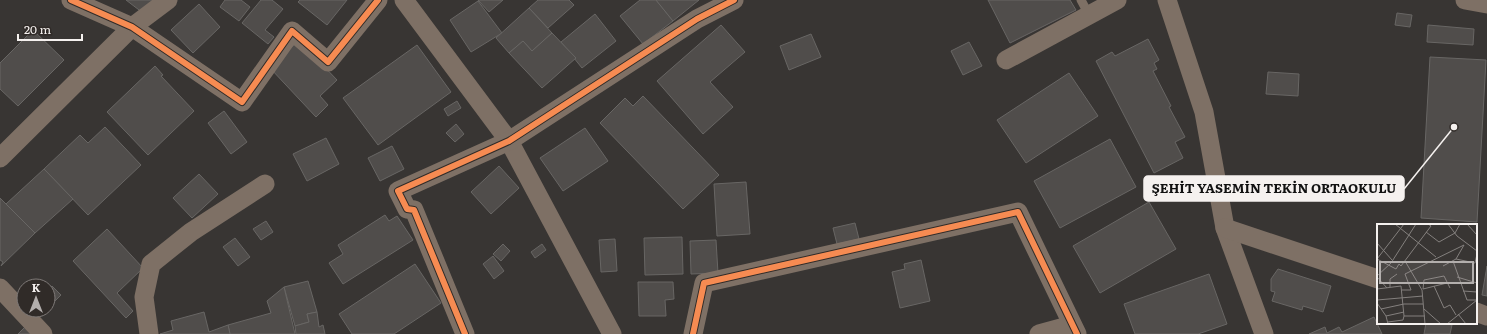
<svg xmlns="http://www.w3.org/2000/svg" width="1487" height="334" viewBox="0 0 1487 334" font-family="Literata,serif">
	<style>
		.building { fill: #504d4b; stroke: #686664 }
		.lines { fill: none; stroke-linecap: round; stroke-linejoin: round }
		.service { stroke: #7e7065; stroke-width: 9 }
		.minor { stroke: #7e7065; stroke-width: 19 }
		.cycleway-casing { stroke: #302b28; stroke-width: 8 }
		.cycleway { stroke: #f68b52; stroke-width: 6 }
		.inset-road { fill: none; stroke: #84807e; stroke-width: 1 }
		.view { fill: #b3afad; fill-opacity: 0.15; stroke: #b3afad; stroke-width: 2 }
		.inset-edge { fill: none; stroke: #f5f1ef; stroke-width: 2 }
		.leader { fill: none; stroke: #f5f1ef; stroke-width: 1.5 }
		.callout-dot { fill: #f5f1ef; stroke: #302b28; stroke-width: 1.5 }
		.callout { fill: #f5f1ef; stroke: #f5f1ef; stroke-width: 1.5 }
		.callout-label { font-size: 13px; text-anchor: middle; font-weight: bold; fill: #111 }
	</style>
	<rect width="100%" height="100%" fill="#383533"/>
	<!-- building -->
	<g class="building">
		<polygon points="126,0 153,0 143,13"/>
		<polygon points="225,0 241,0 250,7 239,21 220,7"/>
		<polygon points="261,0 272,0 283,9 265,30 274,37 268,44 242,23"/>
		<polygon points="300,0 347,0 327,25 298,2"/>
		<polygon points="478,0 503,0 489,12"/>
		<polygon points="538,0 569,0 574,5 548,28 529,8"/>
		<polygon points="640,0 656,0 673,21 643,44 620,16"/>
		<polygon points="656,0 699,0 673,21"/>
		<polygon points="988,0 1070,0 1076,10 1010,43"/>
		<polygon points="478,1 502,33 471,52 450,20"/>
		<polygon points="199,4 220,27 193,53 171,30"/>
		<polygon points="529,8 552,33 532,51 523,41 509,53 496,38"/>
		<polygon points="1397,13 1412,15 1410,27 1395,25"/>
		<polygon points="595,14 616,41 582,68 561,42"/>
		<polygon points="721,25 745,52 710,82 733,107 703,134 657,81"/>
		<polygon points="1428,25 1474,29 1473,45 1427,42"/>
		<polygon points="33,30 64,60 18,106 0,89 0,63"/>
		<polygon points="552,33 576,58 542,88 509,53 523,41 532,51"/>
		<polygon points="811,34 821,57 789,70 780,46"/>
		<polygon points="1148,39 1159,60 1154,63 1157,69 1153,71 1171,106 1169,107 1185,137 1175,142 1183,158 1154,173 1096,61 1112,52 1115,56"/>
		<polygon points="299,40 337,80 320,96 328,105 316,117 270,68"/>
		<polygon points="969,42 982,66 963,75 951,51"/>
		<polygon points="417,45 451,92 378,145 343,98"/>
		<polygon points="1430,57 1486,60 1477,222 1421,218"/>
		<polygon points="155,66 163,75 161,76 194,111 148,155 107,112"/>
		<polygon points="1268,72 1299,74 1298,96 1266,94"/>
		<polygon points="1069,73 1098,116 1026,163 997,120"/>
		<polygon points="643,96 719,175 683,209 600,123 625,98 633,106"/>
		<polygon points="457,101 461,108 448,116 444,109"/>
		<polygon points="224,111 247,142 231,154 208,123"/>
		<polygon points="456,124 464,134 455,142 446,133"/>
		<polygon points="105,127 141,165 88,215 44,169 80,135 88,143"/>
		<polygon points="585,128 608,161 563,191 540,158"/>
		<polygon points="326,138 339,164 307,181 293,154"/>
		<polygon points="1110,139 1136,187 1060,228 1034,181"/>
		<polygon points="392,146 404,169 380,181 368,158"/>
		<polygon points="499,166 519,188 491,214 471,192"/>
		<polygon points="44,169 73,199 35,233 6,204"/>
		<polygon points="199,174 218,194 192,218 173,198"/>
		<polygon points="746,182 750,234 717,236 714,184"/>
		<polygon points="0,198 35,233 1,266 3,262 0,260"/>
		<polygon points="1149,202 1176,249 1100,293 1073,246"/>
		<polygon points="385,215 389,221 397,216 413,240 343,284 329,263 343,254 338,245"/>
		<polygon points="266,221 273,232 261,240 253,229"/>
		<polygon points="855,223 859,239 837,244 833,228"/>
		<polygon points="107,229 143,268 117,293 133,311 126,318 73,261"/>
		<polygon points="682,237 683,274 645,275 644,238"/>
		<polygon points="235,238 250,257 238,266 223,247"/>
		<polygon points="615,239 617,271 601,272 599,240"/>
		<polygon points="716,240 718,273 691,274 690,241"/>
		<polygon points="503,244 510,251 501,261 493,254"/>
		<polygon points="542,244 546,250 535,258 531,252"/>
		<polygon points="493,256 504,271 494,279 483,264"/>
		<polygon points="921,260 930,301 900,308 892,272 905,269 904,264"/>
		<polygon points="415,264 441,303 394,334 352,334 339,314"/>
		<polygon points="1487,266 1487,296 1482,295"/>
		<polygon points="1278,269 1331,286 1323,312 1303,306 1302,310 1272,301 1275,292 1271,291 1271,279"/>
		<polygon points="1209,274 1227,324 1198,334 1135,334 1124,304"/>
		<polygon points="308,281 317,312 307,314 309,322 295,326 284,287"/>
		<polygon points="638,282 673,282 674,299 665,300 666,316 639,316"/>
		<polygon points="52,286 61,295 51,305 48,302 48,290"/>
		<polygon points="284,287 295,334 230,334 228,325 271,313 267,301"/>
		<polygon points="204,312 209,332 228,325 230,334 160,334 173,330 171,321"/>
		<polygon points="317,312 319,327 323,325 325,334 296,334 295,326 309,322 307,314"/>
		<polygon points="1374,317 1382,334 1309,334 1325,327 1327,333 1339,327 1342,332"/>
		<polygon points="1426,323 1444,323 1452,325 1450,334 1424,334"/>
		<polygon points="25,327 32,334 18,334"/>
	</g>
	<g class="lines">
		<!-- service -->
		<polyline class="service" points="1081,0 1089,15"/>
		<!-- minor -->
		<g class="minor">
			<polyline points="71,0 132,27 242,102 292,31 328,62 378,0"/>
			<polyline points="404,0 509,141 612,334"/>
			<polyline points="1167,0 1204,112 1225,228 1264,334"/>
			<polyline points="1465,0 1487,4"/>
			<polyline points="1006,60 1117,0"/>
			<polyline points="0,158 132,27 168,0"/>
			<polyline points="1225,228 1378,279"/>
			<polyline points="0,288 43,334"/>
			<polyline points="1476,312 1487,316"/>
			<polyline points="149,334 144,297 151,264 191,232 265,184"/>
			<polyline points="465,334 414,210 407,209 398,191 509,141 697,19 734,0"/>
			<polyline points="693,334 704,283 1018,212 1077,334"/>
			<polyline points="1039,334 1072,325"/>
		</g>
		<!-- cycleway casing -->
		<g class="cycleway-casing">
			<g id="cycleway">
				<polyline points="71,0 132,27 242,102 292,31 328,62 378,0"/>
				<polyline points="465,334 414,210 407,209 398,191 509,141 697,19 734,0"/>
				<polyline points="693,334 704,283 1018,212 1077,334"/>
			</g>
		</g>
		<!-- cycleway -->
		<use href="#cycleway" class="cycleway"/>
	</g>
	<!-- overview -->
	<g transform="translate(1377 224)">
		<rect width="100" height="100" fill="#383533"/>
		<path class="inset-road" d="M18 0 59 33M71 0 80 12 100 27M90 0 100 11M49 8 62 18 78 9 83 0M0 19 15 36M0 35 19 45 22 40 24 42 54 2 51 0M0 35 27 0M79 35 87 21M28 37 45 66 48 100M76 37 90 76H100M66 42 79 35 98 39 100 30M0 52 14 39 39 0M0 53 10 64M80 53 100 59M57 62 67 84 73 81 79 91M13 63V55L20 50M0 65 24 62 27 92H48M46 65 47 56 67 52 73 64M46 65 70 59M25 66H34L28 50 87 21M86 67 100 68M0 76 46 72M0 79 9 92 11 100M4 85 27 80H46M47 85 64 100M81 90 89 100M9 92 27 88M11 98 26 96 27 92M70 100 100 76"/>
		<path class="view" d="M3 38H96V59H3Z"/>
		<rect width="100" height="100" class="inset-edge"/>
	</g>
	<!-- callouts -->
	<path class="leader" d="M1454 127L1404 189"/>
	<circle class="callout-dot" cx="1454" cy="127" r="4"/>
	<rect class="callout" x="1144" y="176" width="260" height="25" rx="4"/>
	<g class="callout-label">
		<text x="1274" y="193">ŞEHİT YASEMİN TEKİN ORTAOKULU</text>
	</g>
	<!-- north arrow -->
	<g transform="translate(36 298)"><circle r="19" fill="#302b28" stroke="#7f7a78"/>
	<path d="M0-3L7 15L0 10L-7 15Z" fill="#b3afad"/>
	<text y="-6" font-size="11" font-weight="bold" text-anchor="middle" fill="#f5f1ef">K</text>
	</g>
	<!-- scale -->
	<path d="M18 34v6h64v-6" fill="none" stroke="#f5f1ef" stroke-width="2"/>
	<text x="24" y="34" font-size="12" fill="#f5f1ef" stroke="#302b28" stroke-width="3" paint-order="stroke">20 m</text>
</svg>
